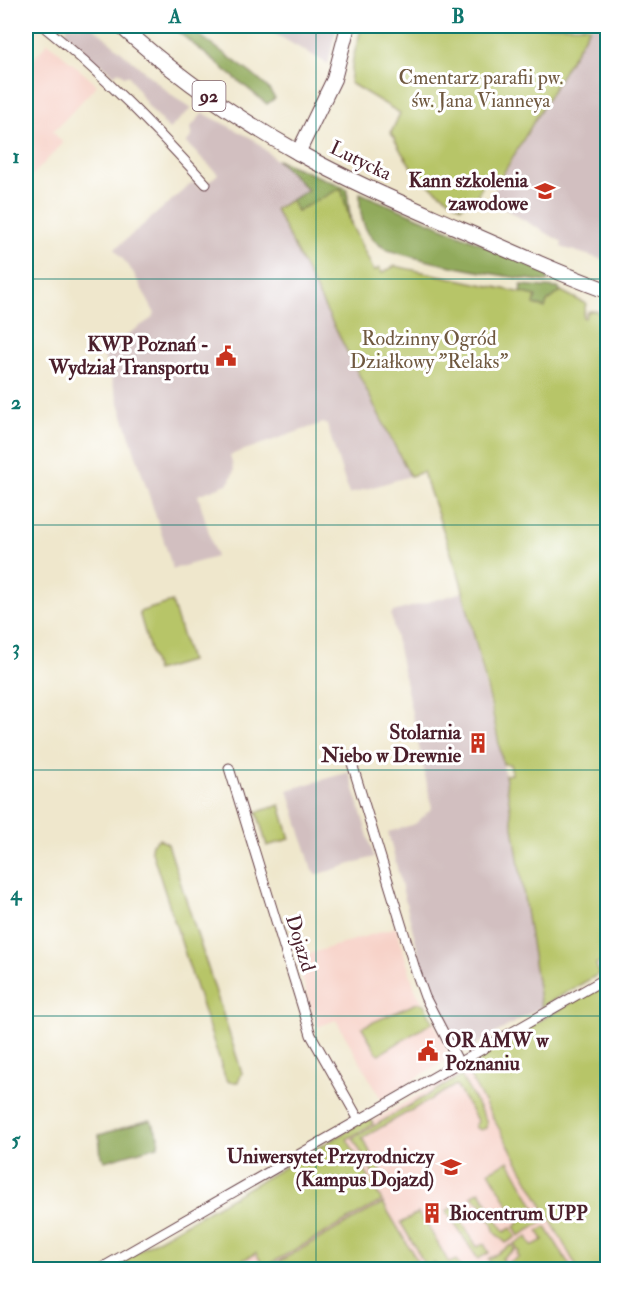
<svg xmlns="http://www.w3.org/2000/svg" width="633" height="1295" viewBox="0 0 633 1295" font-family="'IM FELL Double Pica',serif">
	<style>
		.built { fill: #f7d1c7 }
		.industrial { fill: #d2bfc0 }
		.green { fill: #b7c568; stroke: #80724a; stroke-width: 1.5 }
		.forest { fill: #91aa5c; stroke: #6e6444; stroke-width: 1.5 }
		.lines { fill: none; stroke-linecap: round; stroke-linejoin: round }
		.street-casing { stroke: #633d43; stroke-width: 11 }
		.secondary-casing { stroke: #633d43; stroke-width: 16 }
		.primary-casing { stroke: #633d43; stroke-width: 17 }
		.street { stroke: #fff; stroke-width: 9 }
		.secondary { stroke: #fff; stroke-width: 14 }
		.primary { stroke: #fff; stroke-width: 15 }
		.grid { fill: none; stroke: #0f766e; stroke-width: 1.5; stroke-opacity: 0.55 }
		.labels { text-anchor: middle; stroke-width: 6; stroke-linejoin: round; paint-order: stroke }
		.shield { fill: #fff; stroke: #80626b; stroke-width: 1.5 }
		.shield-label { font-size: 18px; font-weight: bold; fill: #4a1f2b }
		.park-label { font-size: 20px; fill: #705940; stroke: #fff }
		.street-label { font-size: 20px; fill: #4a1f2b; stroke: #fff }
		.poi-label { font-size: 20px; font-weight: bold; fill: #4a1f2b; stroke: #fff; text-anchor: end }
		.neatline { fill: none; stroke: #0f766e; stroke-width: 2 }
		.grid-label { font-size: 20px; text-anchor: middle; font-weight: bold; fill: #0f766e }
	</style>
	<rect width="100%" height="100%" fill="#fff"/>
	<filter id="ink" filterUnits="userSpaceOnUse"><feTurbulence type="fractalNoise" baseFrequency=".0167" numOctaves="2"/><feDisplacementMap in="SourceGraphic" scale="12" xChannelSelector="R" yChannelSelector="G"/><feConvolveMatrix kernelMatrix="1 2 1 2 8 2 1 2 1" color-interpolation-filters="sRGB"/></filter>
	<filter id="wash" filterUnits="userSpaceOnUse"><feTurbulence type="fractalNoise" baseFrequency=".008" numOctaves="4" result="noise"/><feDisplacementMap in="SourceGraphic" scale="24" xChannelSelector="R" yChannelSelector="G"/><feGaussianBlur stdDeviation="1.35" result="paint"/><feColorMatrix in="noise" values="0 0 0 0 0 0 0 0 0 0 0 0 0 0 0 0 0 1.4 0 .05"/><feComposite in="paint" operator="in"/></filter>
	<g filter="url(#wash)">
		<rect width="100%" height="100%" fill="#efe7cc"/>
		<!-- built -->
		<g class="built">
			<polygon points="48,42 97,85 53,132 63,143 26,182 26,68"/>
			<polygon points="396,927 415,989 448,1049 448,1059 381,1099 336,1020 317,1027 296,958"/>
			<polygon points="472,1064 607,1269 115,1270"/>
		</g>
		<!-- industrial -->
		<g class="industrial">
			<polygon points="67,26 92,26 175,98 192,108 169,129 148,106 129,76 124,76 119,71 114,75 100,63 98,65 83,51 84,49 66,33"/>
			<polygon points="261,26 337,26 328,64"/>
			<polygon points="591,26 607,26 607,261 561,247 562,242 489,200"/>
			<polygon points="203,113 253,139 309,190 275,210 410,476 349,494 327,425 323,423 230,455 234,470 229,483 198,495 216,557 173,569 102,351 151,319 155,314 133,272 115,249 193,182 200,189 218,174 186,143 191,137 191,127"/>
			<polygon points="463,592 503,764 541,1007 463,1052 456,1048 447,1034 420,959 388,832 415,824 432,808 391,615 393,612"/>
			<polygon points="349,772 374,857 316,875 312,870 288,790"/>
		</g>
		<!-- green -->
		<g class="green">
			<polygon points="362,26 586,26 590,27 500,179 490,173 478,194 461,207 420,179 402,153 391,133 400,113 350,83 353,58"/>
			<path d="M341 187 351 224 374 271 379 268 382 273 395 266 537 296 547 302 561 291 586 304 583 317 585 318C587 311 589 310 597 311L605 324 606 347 608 348 607 960 596 964 599 974 541 1007 505 775 512 774 510 764H503L490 700 460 579 423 472 410 476 275 209 291 200 297 211Z"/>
			<polygon points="172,602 190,661 156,671 139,612"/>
			<polygon points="280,805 290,839 267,846 257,812"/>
			<polygon points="159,839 168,844 242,1073 238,1082 229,1082 225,1077 151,849 152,844"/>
			<polygon points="607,982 607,1269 578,1269 465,1068 468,1062"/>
			<polygon points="417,1003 424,1004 433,1022 380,1054 377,1053 362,1027"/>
			<polygon points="461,1076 487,1122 486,1128 481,1130 476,1128 475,1125 478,1122 456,1085 362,1138 384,1176 390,1177 390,1182 381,1188 353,1138"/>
			<polygon points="370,1118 373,1124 347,1139 382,1201 264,1267 256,1253 227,1269 110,1270 112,1266"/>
			<polygon points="509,1161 543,1222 519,1236 514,1227 519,1223 489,1171"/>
			<polygon points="480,1191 504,1232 511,1228 516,1237 506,1243 495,1233 491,1221 483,1212 481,1204 471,1196"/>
			<polygon points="383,1203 422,1269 265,1268 278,1262"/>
			<polygon points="453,1207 477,1247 484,1244 489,1253 478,1259 446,1211"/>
			<polygon points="418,1213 423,1220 424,1219 449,1263 456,1260 461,1269 438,1269 434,1263 427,1268 401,1223"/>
			<polygon points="546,1227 572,1269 492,1269 493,1267 488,1259 512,1245 515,1250 502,1258 506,1264 519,1257 517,1254 519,1252 514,1244 527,1237 532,1246 543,1240 538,1231"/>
		</g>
		<!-- forest -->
		<g class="forest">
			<polygon points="171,26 187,26 252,74 267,87 275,98 267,104"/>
			<polygon points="277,160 342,186 347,190 351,224 341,188 297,211 291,200 308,190"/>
			<path d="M360 193 499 251 543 272 549 279 547 282C495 275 437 265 388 250 364 238 359 218 360 193Z"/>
			<polygon points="521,285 558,288 561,291 547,302 545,308 534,304 536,296 520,292"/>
			<polygon points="150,1120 159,1136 158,1146 105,1161 101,1156 99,1135"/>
		</g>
	</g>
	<g filter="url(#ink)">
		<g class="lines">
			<!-- street casing -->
			<g class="street-casing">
				<g id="street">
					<path d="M43 26C102 73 155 128 206 184"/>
					<polyline points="350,757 415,969 425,997 456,1057 457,1063"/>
					<polyline points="229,768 311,1035 359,1120"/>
					<polyline points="98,1270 608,977"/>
				</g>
			</g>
			<!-- secondary casing -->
			<g class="secondary-casing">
				<polyline id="secondary" points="298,153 334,79 348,26"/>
			</g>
			<!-- primary casing -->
			<g class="primary-casing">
				<path id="primary" d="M121 26C175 75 236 118 299 153 351 182 406 205 460 229 509 250 557 273 608 291"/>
			</g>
			<!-- street -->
			<use href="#street" class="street"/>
			<!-- secondary -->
			<use href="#secondary" class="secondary"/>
			<!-- primary -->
			<use href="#primary" class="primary"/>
		</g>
	</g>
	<!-- grid -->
	<path class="grid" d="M316 26V1270M26 279H608M26 525H608M26 770H608M26 1016H608"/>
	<!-- icons -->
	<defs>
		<g id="school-bare" transform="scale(1.62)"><path d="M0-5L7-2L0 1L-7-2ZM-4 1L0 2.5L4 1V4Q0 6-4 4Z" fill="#c8321e" stroke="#fff" stroke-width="2.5" paint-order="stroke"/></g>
		<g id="civic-bare" transform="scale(1.62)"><path d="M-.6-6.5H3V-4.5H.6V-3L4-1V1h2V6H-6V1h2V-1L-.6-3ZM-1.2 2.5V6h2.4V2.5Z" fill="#c8321e" stroke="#fff" stroke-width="2.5" paint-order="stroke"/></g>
		<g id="building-bare" transform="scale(1.62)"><path d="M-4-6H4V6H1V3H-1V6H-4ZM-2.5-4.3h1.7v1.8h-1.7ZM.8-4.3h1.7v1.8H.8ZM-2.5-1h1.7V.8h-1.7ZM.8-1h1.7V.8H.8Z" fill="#c8321e" stroke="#fff" stroke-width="2.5" paint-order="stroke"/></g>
		<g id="university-bare" transform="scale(1.62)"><path d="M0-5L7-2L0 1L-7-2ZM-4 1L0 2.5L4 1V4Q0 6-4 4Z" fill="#c8321e" stroke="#fff" stroke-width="2.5" paint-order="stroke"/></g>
	</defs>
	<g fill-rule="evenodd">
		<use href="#school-bare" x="545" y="191"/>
		<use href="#civic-bare" x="226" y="356"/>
		<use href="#building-bare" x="478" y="743"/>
		<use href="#civic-bare" x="428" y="1051"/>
		<use href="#university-bare" x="451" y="1167"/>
		<use href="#building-bare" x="432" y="1213"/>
	</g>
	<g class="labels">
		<!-- shield labels -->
		<rect class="shield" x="192.5" y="81" width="33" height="30" rx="4.5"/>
		<g class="shield-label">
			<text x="209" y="102">92</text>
		</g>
		<!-- park labels -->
		<g class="park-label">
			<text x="481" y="84">Cmentarz parafii pw.<tspan x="481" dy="23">św. Jana Vianneya</tspan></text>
			<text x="429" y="345">Rodzinny Ogród<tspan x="429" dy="23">Działkowy "Relaks"</tspan></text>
		</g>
		<!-- street labels -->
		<g class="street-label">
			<text transform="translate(361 160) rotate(26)" y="7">Lutycka</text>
			<text transform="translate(301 943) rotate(73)" y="7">Dojazd</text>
		</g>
		<!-- poi labels -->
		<g class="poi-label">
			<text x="528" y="187">Kann szkolenia<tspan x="528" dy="23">zawodowe</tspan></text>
			<text x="209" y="351">KWP Poznań -<tspan x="209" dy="23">Wydział Transportu</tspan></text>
			<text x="461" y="739">Stolarnia<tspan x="461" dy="23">Niebo w Drewnie</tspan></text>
			<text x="445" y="1047" text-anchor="start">OR AMW w<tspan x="445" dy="23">Poznaniu</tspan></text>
			<text x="434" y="1163">Uniwersytet Przyrodniczy<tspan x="434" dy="23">(Kampus Dojazd)</tspan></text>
			<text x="449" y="1220" text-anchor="start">Biocentrum UPP</text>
		</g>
	</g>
	<!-- margin -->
	<rect width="633" height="1295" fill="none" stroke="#fff" stroke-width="66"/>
	<rect x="33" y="33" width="567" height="1229" class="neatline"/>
	<g class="grid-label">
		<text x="175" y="23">A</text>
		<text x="458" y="23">B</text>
		<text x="16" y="163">1</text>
		<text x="16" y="409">2</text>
		<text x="16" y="654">3</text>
		<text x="16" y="900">4</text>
		<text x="16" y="1146">5</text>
	</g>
</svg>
